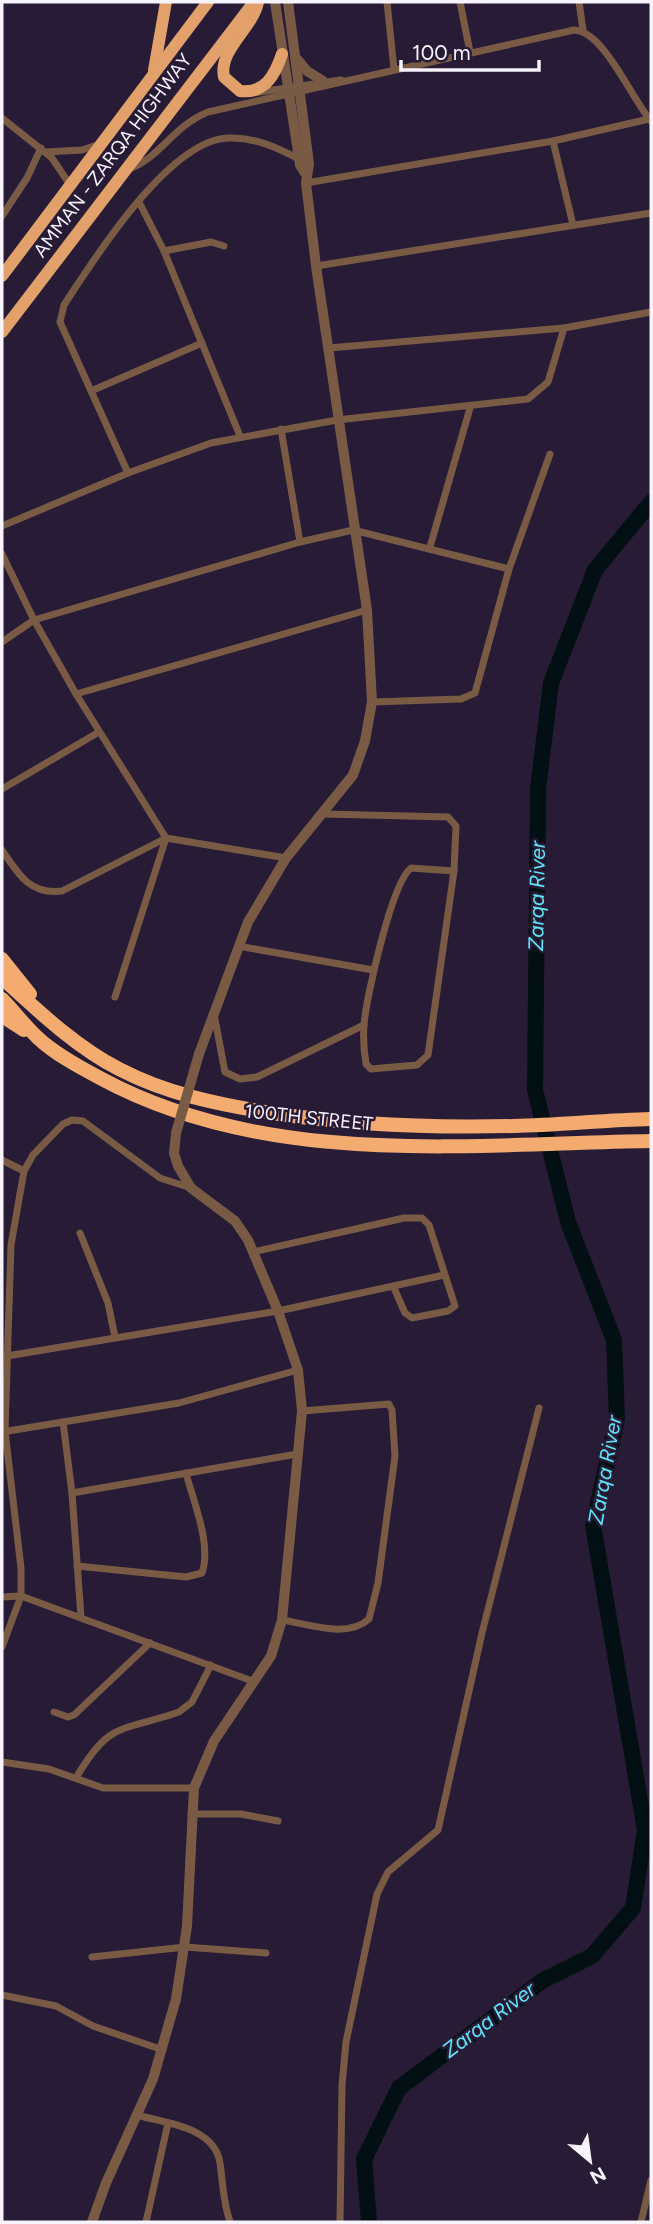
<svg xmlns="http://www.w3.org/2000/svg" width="653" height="2224" viewBox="0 0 653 2224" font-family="Figtree,sans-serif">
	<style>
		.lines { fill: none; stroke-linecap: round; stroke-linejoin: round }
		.river { stroke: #021013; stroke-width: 16 }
		.minor { stroke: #795b45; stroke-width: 7 }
		.tertiary { stroke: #795b45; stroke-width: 10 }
		.trunk { stroke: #e2a06a; stroke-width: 12 }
		.motorway { stroke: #f4ab70; stroke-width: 14 }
		.tertiary-bridge { stroke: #795b45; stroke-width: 10 }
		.labels { text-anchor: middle; stroke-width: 5; stroke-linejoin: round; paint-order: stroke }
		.street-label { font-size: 19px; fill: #f7f3fd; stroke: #271b35 }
		.water-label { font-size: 21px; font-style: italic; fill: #61e1f7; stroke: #271b35 }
	</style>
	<rect width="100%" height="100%" fill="#271b35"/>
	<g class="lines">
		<!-- river -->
		<polyline class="river" points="369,2222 364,2159 399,2088 542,1981 592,1956 633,1908 645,1830 593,1525 617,1419 614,1340 568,1222 535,1090 538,789 551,683 595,570 651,502"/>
		<!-- minor -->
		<g class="minor">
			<polyline points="387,2 394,69"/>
			<polyline points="460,2 470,52"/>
			<polyline points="579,2 583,30"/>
			<polyline points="253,93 341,80"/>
			<polyline points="2,118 52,158 70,185"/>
			<polyline points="553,141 573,225"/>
			<polyline points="46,152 82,150 100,144"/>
			<path d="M129 169C161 157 173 126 208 112L574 30C604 31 631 98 651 121"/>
			<polyline points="306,183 553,141 649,119"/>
			<polyline points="139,202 164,251 240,436"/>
			<polyline points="2,216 27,178 41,148"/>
			<polyline points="164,251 211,242 224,246"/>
			<polyline points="316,266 651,213"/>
			<polyline points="329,348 564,328 651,312"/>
			<polyline points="91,391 202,343"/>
			<polyline points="281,429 300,542"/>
			<path d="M128 473 60 322 64 305C94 259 169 140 228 138 254 137 276 147 299 159"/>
			<polyline points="2,526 128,473 211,443 337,420 528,399 548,382 564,328"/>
			<polyline points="430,547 470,408"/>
			<polyline points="2,554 34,620 76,694 166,838 286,858"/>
			<polyline points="2,642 34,620 300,542 353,530 509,569"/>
			<polyline points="76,694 367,610"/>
			<polyline points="372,702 461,699 475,693 509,569 550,454"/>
			<polyline points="2,789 99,732"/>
			<polyline points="324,814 448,817 456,826 454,871"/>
			<path d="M2 850C18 874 30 895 62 891L166 838"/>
			<path d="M411 868 454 871 428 1055 417 1065 371 1069 366 1064C364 1052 363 1038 364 1025 366 998 392 882 411 868Z"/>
			<polyline points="238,946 373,970"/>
			<polyline points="115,997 166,838"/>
			<polyline points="214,1014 225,1072 240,1079 257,1077 364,1025"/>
			<polyline points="2,1160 24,1171"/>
			<polyline points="80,1233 108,1303 115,1337"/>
			<polyline points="253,1252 404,1218 422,1218 429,1225 455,1306 448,1311 412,1318 405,1313 394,1288"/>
			<polyline points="7,1356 278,1311 444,1275"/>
			<polyline points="63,1422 72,1493 81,1617"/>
			<polyline points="2,1432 179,1403 298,1370"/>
			<polyline points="72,1493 297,1454"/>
			<path d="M77 1566 186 1577 202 1573C212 1544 193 1501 186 1473"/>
			<polyline points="2,1597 21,1596 255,1682"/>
			<path d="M282 1620C309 1624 347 1639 369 1619L378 1583 395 1456 392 1410 389 1404 302 1411"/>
			<polyline points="2,1647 21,1596 21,1568 5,1431 11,1245 24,1171 33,1155 63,1124 72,1120 83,1121 160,1178 191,1188"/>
			<polyline points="54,1712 68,1717 74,1715 150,1643"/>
			<polyline points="2,1762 49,1769 103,1788 194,1788"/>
			<path d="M76 1778C110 1720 121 1732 179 1712L192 1702 211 1665"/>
			<polyline points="191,1814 241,1814 278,1821"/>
			<polyline points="92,1957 185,1947 266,1953"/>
			<polyline points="2,1995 56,2006 93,2026 163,2050"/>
			<path d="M136 2115C166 2123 215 2127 220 2163 223 2184 223 2202 230 2222"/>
			<polyline points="146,2222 168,2123"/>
			<polyline points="340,2222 342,2085 346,2042 377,1894 388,1872 438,1830 482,1633 539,1408"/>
			<polyline points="641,2222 651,2180"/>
		</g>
		<!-- tertiary -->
		<g class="tertiary">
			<polyline points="275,2 300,165 305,173"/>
			<polyline points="297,59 307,71 323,81"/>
			<polyline points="199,1054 248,922 286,858 353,775 365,741 372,702 367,610 316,266 306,183 309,164 288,2"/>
			<polyline points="92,2222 106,2183 153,2079 176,1999 187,1926 194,1788 214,1741 271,1656 282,1620 302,1411 298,1370 278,1311 248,1240 235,1221 191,1188 178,1166 174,1153"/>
		</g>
		<!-- trunk -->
		<g class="trunk">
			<path d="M258 2C253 28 218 50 224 77L240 91C265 94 275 75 282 54"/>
			<polyline points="154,70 166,2"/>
			<polyline points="2,276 208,2"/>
			<polyline points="2,332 254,2"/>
		</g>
		<!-- motorway -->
		<g class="motorway">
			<polyline points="2,959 30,994"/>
			<path d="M2 978C37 1010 76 1047 119 1069 167 1094 217 1104 271 1113 351 1125 432 1128 514 1126 560 1125 605 1120 651 1119"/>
			<path d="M2 999C14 1011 25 1026 38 1038 55 1054 79 1067 100 1078 268 1169 467 1144 651 1141"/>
			<polyline points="2,1016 24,1030"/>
		</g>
		<!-- tertiary-bridge -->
		<polyline class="tertiary-bridge" points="174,1153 176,1133 199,1054"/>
	</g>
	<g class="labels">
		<!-- street labels -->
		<g class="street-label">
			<text transform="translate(112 155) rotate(-53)" y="7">AMMAN - ZARQA HIGHWAY</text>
			<text transform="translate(309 1117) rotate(6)" y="7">100TH STREET</text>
		</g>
		<!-- water labels -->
		<g class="water-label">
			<text transform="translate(537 896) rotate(-89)" y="7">Zarqa River</text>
			<text transform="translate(605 1470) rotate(-80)" y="7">Zarqa River</text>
			<text transform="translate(489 2020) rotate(-37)" y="7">Zarqa River</text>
		</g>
	</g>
	<!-- border -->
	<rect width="653" height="2224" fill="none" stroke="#f7f3fd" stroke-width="7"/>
	<!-- north arrow -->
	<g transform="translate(590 2161) rotate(151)" stroke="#271b35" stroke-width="5" paint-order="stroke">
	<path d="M0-5L12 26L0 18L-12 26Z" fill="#f7f3fd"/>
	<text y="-10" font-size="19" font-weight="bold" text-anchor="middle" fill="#f7f3fd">N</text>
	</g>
	<!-- scale -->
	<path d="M401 60v10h138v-10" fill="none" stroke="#f7f3fd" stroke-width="3.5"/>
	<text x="412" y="60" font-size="21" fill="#f7f3fd" stroke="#271b35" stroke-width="5" paint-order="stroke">100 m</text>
</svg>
